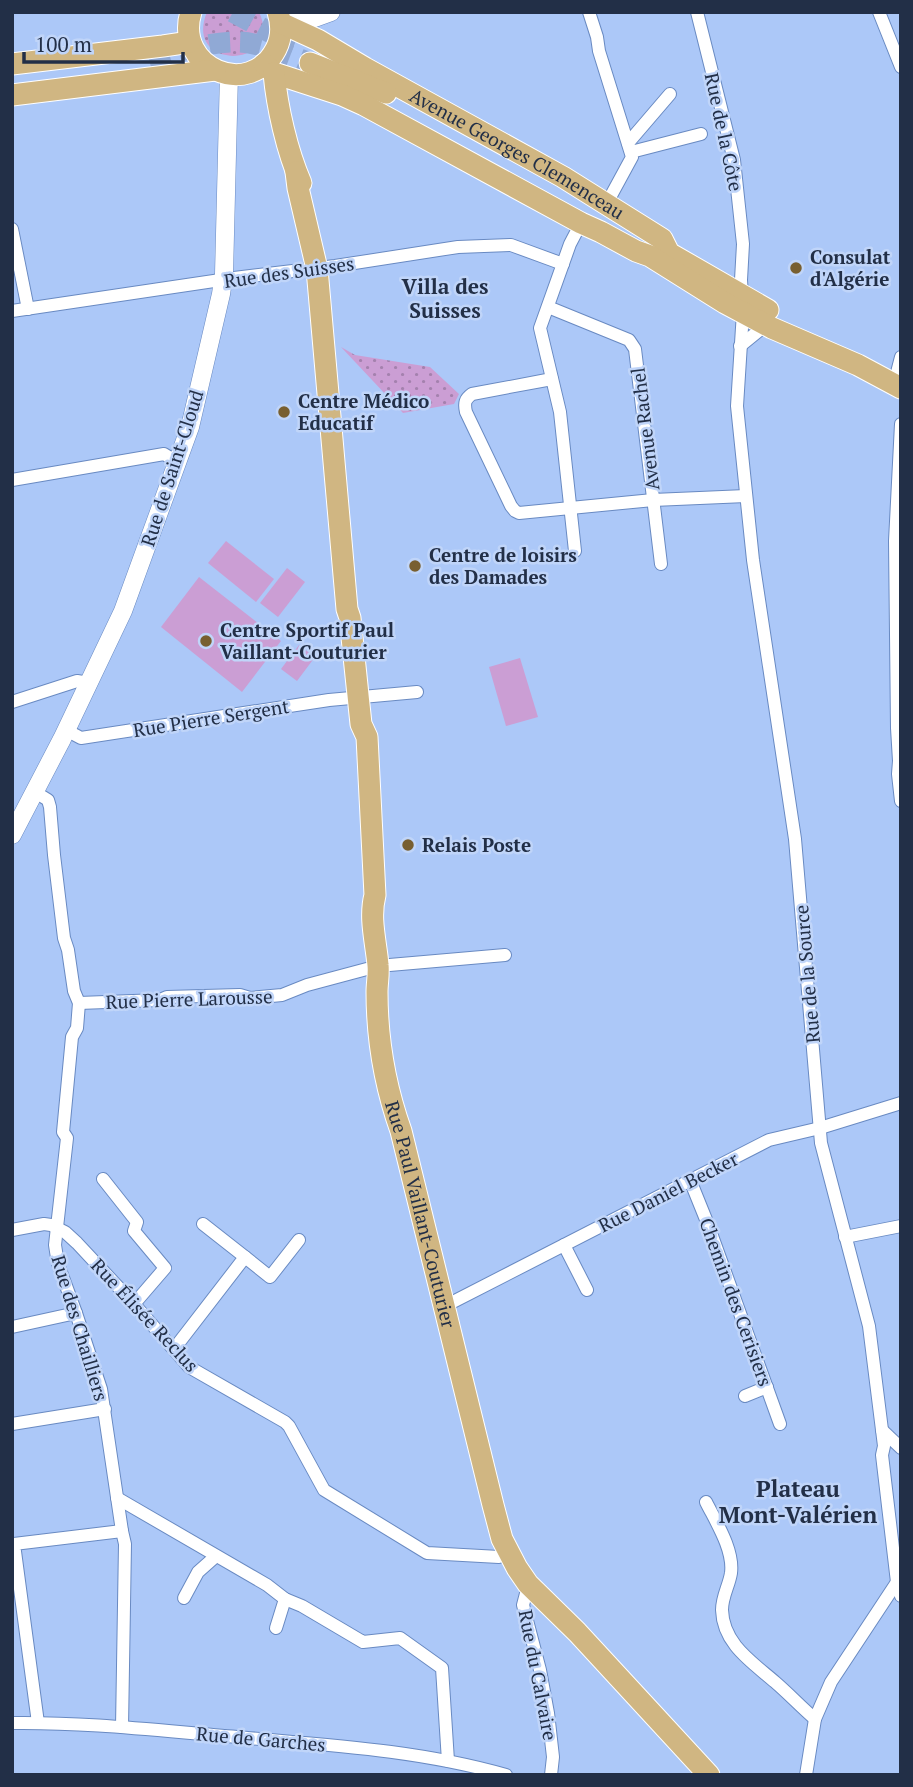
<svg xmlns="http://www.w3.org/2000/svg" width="913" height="1787" viewBox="0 0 913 1787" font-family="'PT Serif',serif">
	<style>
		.grass { fill: url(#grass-dots) }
		.pitch { fill: #cb9ed4 }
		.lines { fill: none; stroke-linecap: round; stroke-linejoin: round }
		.primary-tunnel { stroke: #90a9d5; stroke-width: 21; stroke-dasharray: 21 10; stroke-linecap: butt }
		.street-casing { stroke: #698ac2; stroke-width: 14 }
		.secondary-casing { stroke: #698ac2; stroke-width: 19 }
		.primary-casing { stroke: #fff; stroke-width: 23 }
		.street { stroke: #fff; stroke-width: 12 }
		.secondary { stroke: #fff; stroke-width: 18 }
		.primary { stroke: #d0b682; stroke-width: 21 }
		.poi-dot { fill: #785f30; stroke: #c0d5f9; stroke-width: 2.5 }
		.labels { text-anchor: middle; stroke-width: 5; stroke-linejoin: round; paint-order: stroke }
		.street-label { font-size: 19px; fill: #222f47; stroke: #c0d5f9 }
		.poi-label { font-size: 19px; font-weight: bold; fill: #222f47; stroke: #c0d5f9; text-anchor: start }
		.neighbourhood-label { font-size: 21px; font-weight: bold; fill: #222f47; stroke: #c0d5f9 }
		.quarter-label { font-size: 23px; font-weight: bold; fill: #222f47; stroke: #c0d5f9 }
	</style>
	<defs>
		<pattern id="grass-dots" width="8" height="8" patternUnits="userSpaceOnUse" patternTransform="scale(1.75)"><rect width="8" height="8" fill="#cb9ed4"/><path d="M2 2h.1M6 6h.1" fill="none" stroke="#a481ae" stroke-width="1.8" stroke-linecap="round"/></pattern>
	</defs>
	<rect width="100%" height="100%" fill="#acc8f8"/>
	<!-- grass -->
	<g class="grass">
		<path d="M207 12H259C286 69 182 72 207 12Z"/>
		<polygon points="341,347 355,355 430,367 459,394 454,404 403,413"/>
	</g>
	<!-- pitch -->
	<g class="pitch">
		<polygon points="226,541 274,579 256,602 208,563"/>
		<polygon points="287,568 305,582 278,617 260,603"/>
		<polygon points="199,577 281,641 242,692 161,627"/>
		<polygon points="299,645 315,657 297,681 281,669"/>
		<polygon points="520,658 538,717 506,726 489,667"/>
	</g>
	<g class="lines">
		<!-- primary-tunnel -->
		<g class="primary-tunnel">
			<polyline points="233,12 273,34 295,43"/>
			<path d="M149 59C178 52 210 41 241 42 264 44 288 55 310 63"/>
		</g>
		<!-- street casing -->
		<g class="street-casing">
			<g id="street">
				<polyline points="589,12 597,37 599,51 632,157 607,203"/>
				<polyline points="697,12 734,160 743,244 741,280 742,295"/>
				<polyline points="879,12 901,67"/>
				<polyline points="628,143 670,94"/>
				<polyline points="631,152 701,134"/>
				<polyline points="12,229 28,309"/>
				<polyline points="548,307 629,340 635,349 661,564"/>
				<polyline points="12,311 234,278 335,266 458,247 511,245 563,264"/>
				<polyline points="743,312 737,406 753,560 795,839 821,1143 869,1326 884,1446 882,1455 897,1582 901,1596"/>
				<polyline points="740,346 766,325"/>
				<path d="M552 379 472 394C465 399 464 403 466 412L511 506 515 511 519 513 653 500 746 496"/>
				<polyline points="894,384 901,357"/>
				<polyline points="901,424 895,541 897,728 899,761 898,774 901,801"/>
				<polyline points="12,480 164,454 177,462"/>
				<polyline points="575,551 560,412 540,328 570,244 581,223"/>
				<polyline points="12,702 77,681 89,683"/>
				<polyline points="66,730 81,738 329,700 417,692"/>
				<polyline points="35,792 48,800 50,807 54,855 64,938 68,950 74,991 79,1003 77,1028 72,1037 63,1132 67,1138 55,1245 58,1264 76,1313 101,1389 122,1531 125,1544 122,1727"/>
				<polyline points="79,1003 160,1000 167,997 240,995 250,998 282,995 307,985 378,966 505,955"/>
				<polyline points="103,1179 137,1222 134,1231 165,1268 134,1304"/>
				<polyline points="690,1180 707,1222 780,1424"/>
				<polyline points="12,1230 44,1224 51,1225 65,1232 77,1243 134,1304 189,1367 285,1422 289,1426 324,1490 427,1553 499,1557 509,1552 511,1548"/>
				<polyline points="845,1237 901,1226"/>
				<polyline points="564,1245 587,1290"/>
				<polyline points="245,1257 270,1277 299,1240"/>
				<polyline points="445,1306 769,1140 820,1128 901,1103"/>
				<polyline points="12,1327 76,1313"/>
				<polyline points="174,1349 245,1257 203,1224"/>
				<polyline points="745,1396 767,1387"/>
				<polyline points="12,1424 105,1409"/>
				<polyline points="882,1430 901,1448"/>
				<polyline points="117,1498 267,1585 285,1599 302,1606 363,1642 400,1638 442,1668 448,1761"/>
				<path d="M706 1502C716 1522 734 1550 731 1573 729 1586 722 1596 722 1610 723 1644 752 1662 775 1682 789 1694 801 1707 815 1719"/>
				<polyline points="529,1582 523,1605 540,1670 548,1713 553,1757 551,1775"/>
				<polyline points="184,1598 198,1572 216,1556"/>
				<polyline points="276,1628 285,1599"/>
				<path d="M12 1723C87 1722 162 1731 237 1737 327 1745 419 1750 506 1775"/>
				<polyline points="38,1723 14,1544 122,1531"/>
				<polyline points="806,1775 815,1719 831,1682 899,1579"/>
			</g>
		</g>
		<!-- secondary casing -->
		<g class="secondary-casing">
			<g id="secondary">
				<polyline points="280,19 309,20 331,12"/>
				<polyline points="12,835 62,739 123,611 190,427 221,294 224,274 229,74"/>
			</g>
		</g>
		<!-- primary casing -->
		<g class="primary-casing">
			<g id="primary">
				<path d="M191 12C174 68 250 100 276 49 282 37 282 25 278 12"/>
				<path id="s1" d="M281 23 318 40 365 68 563 177 662 239 669 253 768 310"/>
				<polyline points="310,63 386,93"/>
				<polyline points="12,64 163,46 190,42"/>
				<polyline points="264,64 274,73 342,95 364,105 581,223 601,232 636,251 650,256 725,303 772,328 858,365 901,388"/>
				<path d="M274 73C277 107 287 151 301 183"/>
				<polyline points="12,95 215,70"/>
				<path id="s2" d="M296 172 298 188 317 269 347 609 350 618 361 724 367 737 375 895C369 918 376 942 378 965 379 974 377 983 377 992 377 1040 385 1086 401 1131L493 1505 502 1539 517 1568 528 1584 577 1632 709 1775"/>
			</g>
		</g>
		<!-- street -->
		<use href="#street" class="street"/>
		<!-- secondary -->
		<use href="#secondary" class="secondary"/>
		<!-- primary -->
		<use href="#primary" class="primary"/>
	</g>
	<!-- markers -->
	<g class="poi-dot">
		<circle cx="796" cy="268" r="7"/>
		<circle cx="284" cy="412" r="7"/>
		<circle cx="415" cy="566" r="7"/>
		<circle cx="206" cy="641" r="7"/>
		<circle cx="408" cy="845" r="7"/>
	</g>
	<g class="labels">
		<!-- street labels -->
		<g class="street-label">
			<text transform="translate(724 132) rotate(78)" y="7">Rue de la Côte</text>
			<text dy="7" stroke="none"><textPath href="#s1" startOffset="270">Avenue Georges Clemenceau</textPath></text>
			<text transform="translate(289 272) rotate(-8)" y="7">Rue des Suisses</text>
			<text transform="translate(645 429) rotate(-97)" y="7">Avenue Rachel</text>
			<text transform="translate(172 468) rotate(-72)" y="7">Rue de Saint-Cloud</text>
			<text transform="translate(211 718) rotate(-9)" y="7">Rue Pierre Sergent</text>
			<text transform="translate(807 974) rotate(-95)" y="7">Rue de la Source</text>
			<text transform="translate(189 999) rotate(-2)" y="7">Rue Pierre Larousse</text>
			<text transform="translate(668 1192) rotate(-27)" y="7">Rue Daniel Becker</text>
			<text dy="7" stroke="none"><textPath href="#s2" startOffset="1054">Rue Paul Vaillant-Couturier</textPath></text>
			<text transform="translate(736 1302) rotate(70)" y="7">Chemin des Cerisiers</text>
			<text transform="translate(145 1315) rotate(47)" y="7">Rue Élisée Reclus</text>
			<text transform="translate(80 1328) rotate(73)" y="7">Rue des Chailliers</text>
			<text transform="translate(538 1675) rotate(79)" y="7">Rue du Calvaire</text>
			<text transform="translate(261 1739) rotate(5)" y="7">Rue de Garches</text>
		</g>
		<!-- poi labels -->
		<g class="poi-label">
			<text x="810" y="264">Consulat<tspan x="810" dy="22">d'Algérie</tspan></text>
			<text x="298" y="408">Centre Médico<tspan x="298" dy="22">Educatif</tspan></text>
			<text x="429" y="562">Centre de loisirs<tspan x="429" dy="22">des Damades</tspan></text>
			<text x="220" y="637">Centre Sportif Paul<tspan x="220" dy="22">Vaillant-Couturier</tspan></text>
			<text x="422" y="852">Relais Poste</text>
		</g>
		<!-- neighbourhood labels -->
		<g class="neighbourhood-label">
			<text x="445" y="294">Villa des<tspan x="445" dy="24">Suisses</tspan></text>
		</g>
		<!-- quarter labels -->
		<g class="quarter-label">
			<text x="798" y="1497">Plateau<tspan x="798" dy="26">Mont-Valérien</tspan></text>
		</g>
	</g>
	<!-- border -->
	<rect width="913" height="1787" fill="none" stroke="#222f47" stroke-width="28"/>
	<!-- scale -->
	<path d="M24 52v10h159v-10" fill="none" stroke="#222f47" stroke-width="3.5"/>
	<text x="35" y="52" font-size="21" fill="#222f47" stroke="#c0d5f9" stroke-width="5" paint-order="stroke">100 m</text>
</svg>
